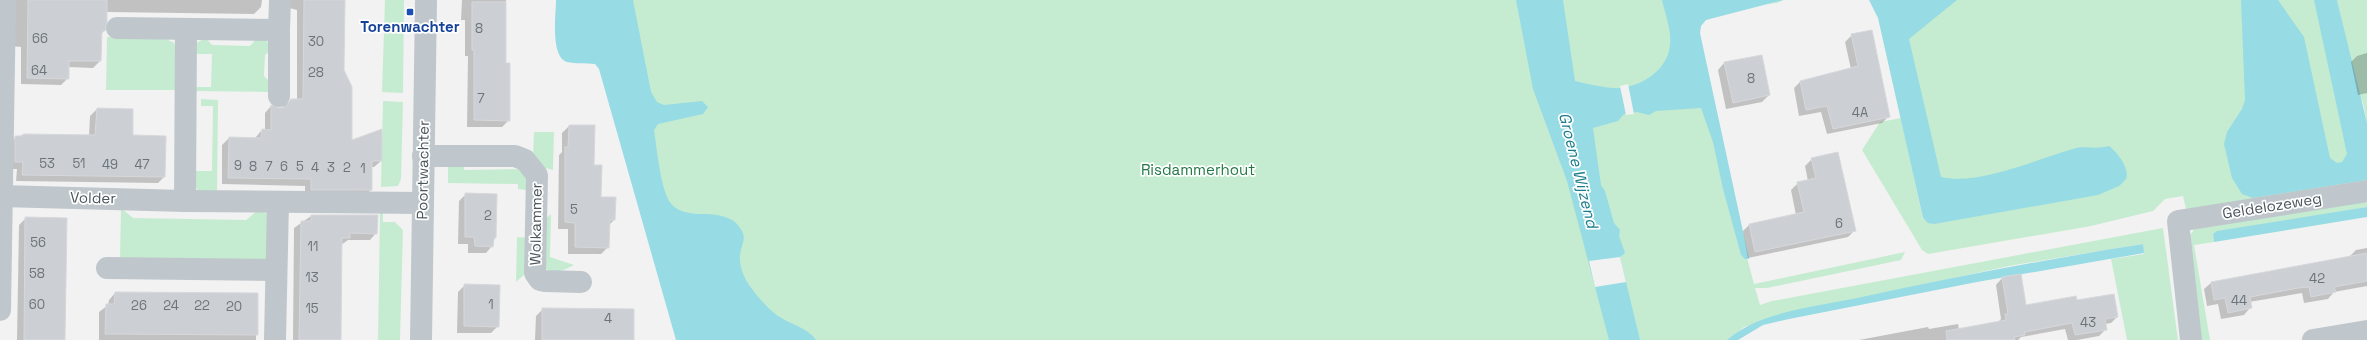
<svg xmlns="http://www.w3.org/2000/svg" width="2367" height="340" viewBox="0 0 2367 340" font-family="'Space Grotesk',sans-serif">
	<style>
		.green { fill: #c5ecd1 }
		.water { fill: #97dbe4 }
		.pier { fill: #f3f2f2 }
		.shadow { fill: #0003 }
		.building { fill: #cccfd3; stroke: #d6d8dc }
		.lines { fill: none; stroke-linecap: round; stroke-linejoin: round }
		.minor { stroke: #bfc7cc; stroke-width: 22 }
		.transit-dot { fill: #1a4fb4; stroke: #fff; stroke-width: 1.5 }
		.labels { text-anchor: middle; stroke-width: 3.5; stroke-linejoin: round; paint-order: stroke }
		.number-label { font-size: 13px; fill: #6b747a }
		.transit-label { font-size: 15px; font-weight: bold; fill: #164399; stroke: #fff }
		.street-label { font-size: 15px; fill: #4b565d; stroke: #fff }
		.park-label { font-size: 15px; fill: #227845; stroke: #fff }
		.water-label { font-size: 16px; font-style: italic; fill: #1a7d8a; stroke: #fff }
	</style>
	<rect width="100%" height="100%" fill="#f3f2f2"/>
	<!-- green -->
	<g class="green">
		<polygon points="385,0 404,0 403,93 382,92"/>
		<polygon points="613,0 1784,0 1777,3 1686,12 1716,141 1754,284 1905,252 1901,260 1767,288 1755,288 1760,305 1772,301 2163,228 2178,340 2127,340 2111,259 2144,254 2142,244 2009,266 1782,315 1744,327 1728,340 731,340 656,214"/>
		<polygon points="1880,0 2327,0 2356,166 2248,197 2367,180 2367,187 2186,209 2183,196 2165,199 2153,211 2091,226 1928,254 1922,250 1862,150 1880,122 1901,118 1923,219 1934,224"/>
		<polygon points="2337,0 2367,0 2367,123 2363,103 2359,96"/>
		<polygon points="107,37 164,38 174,43 176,49 176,90 106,90"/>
		<polygon points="206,38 212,45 250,46 256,39 267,41 271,50 265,55 264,76 271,83 270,92 194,91 196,87 211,87 212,54 195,54 196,43"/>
		<polygon points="201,99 218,100 217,193 198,191 196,188 195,171 212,171 213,106 201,106"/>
		<polygon points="383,101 403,102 401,179 398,186 381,187"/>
		<polygon points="534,132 554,132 553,170 545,168 533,159"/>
		<polygon points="448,163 464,163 464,170 526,169 527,190 518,189 518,184 448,183"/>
		<polygon points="2367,196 2367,207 2213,234 2214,242 2194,245 2210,340 2197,340 2186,242 2198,223"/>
		<polygon points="121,208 133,218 246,220 258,210 268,214 267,256 266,259 120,259"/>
		<polygon points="380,212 383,212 383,222 395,222 403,230 400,340 378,340"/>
		<path d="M551 214 550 257 574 265C564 270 554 276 544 267V220Z"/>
		<polygon points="517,237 529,238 526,273 516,282"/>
	</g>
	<!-- water -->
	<g class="water">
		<path d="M556 0H633L651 92 657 102 664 105 702 101 708 107 703 114 658 124 654 130C657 149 660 184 669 201 676 212 690 214 702 214 713 214 727 215 736 223 750 238 741 242 740 256 739 266 744 277 749 285 757 296 767 308 778 316 790 324 808 328 816 340H676L599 69 595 64C586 63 575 64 567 62 550 56 556 15 556 0Z"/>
		<path d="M1516 0H1563L1575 81C1586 84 1610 89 1620 88 1643 86 1668 69 1670 45 1672 31 1665 14 1662 0H1783L1706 20 1701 26 1700 33 1749 259H1745L1741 255 1723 189 1713 142 1701 108 1656 111 1649 115 1637 112 1624 114 1618 121 1593 128 1601 185 1605 191 1614 223 1620 230 1619 236 1625 253 1620 257 1640 340H1609L1567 181 1533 89Z"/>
		<path d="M1869 0H1957L1909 39 1941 177C1977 186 2037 159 2073 149 2085 145 2095 150 2109 146 2117 152 2130 168 2126 179L2119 186 2098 195 1934 224 1928 223 1923 218 1878 18Z"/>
		<polygon points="2241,0 2278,0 2304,37 2330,158 2337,163 2342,162 2347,154 2314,0 2337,0 2367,123 2367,180 2253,198 2242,194 2232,178 2224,144 2227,132 2242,109 2245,100"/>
		<polygon points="2367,207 2367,217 2214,242 2213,234 2217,231"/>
		<path d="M2143 244 2144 253 1977 282 1789 319 1763 325 1738 340H1727C1759 311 1821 306 1862 297 1955 277 2048 259 2143 244Z"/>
	</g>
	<!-- pier -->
	<g class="pier">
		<polygon points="1628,84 1634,114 1626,115 1620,86"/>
		<polygon points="1620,257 1626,282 1595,287 1589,261"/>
	</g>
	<!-- shadow -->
	<g class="shadow">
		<polygon points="16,0 262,0 261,7 254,14 107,12 104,31 101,34 100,61 93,68 68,67 68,78 61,85 21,84 21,47 11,46 11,6"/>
		<polygon points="284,0 344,0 343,71 351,141 381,161 374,167 371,167 371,190 364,196 305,196 305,186 222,184 222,145 229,138 255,138 262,130 265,130 265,113 271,106 279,110 291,100 297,100 297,10 286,7"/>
		<polygon points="462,0 506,0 505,64 509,120 502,127 467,127 468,56 465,56 465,20 461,20"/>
		<polygon points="1852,35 1889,116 1882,123 1827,134 1821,112 1799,116 1794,88 1800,82 1851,69 1845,42"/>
		<polygon points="2367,53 2367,93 2358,95 2351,62 2357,56"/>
		<polygon points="1724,63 1769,95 1762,102 1726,109 1718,70"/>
		<polygon points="97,109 132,136 164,177 158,183 16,181 17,169 9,169 9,143 16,137 23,135 89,136 90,116"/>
		<polygon points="569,126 593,166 600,198 614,220 609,225 608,247 601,254 568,254 568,229 558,229 559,155 562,152 562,133"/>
		<polygon points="1812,159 1855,230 1848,237 1748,258 1743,231 1749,225 1796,215 1791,190 1798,183 1808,181 1805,166"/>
		<polygon points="466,194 495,237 492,246 486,253 468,253 468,244 458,244 459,201"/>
		<polygon points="311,216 376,233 370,240 348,240 341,245 339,340 293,340 294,228"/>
		<polygon points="26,218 64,340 17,340 19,225"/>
		<polygon points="2367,248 2367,286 2334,292 2328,299 2304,303 2302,293 2249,302 2250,308 2244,315 2221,319 2218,304 2207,306 2204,289 2211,283 2349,257 2356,250"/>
		<polygon points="2002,278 2025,306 2076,301 2117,317 2111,323 2105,324 2106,329 2099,336 2077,340 2068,340 2065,329 2021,337 2018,340 1859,340 1928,327 1929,329 1958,324 1959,329 1998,322 2001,319 1996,285"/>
		<polygon points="465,285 498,326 491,333 457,333 458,292"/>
		<polygon points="115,293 257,294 256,340 99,340 99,312 108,305 109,300"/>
		<polygon points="543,309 633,340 535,340 536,316"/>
	</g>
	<!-- building -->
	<g class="building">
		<polygon points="28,0 107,0 107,21 105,31 102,31 101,61 69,61 69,79 27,78"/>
		<polygon points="304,0 345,0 344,70 352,87 352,140 382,129 382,161 372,161 372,190 311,190 311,179 228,178 229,137 261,138 262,129 271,130 271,105 279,108 286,107 291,99 303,99"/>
		<polygon points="472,2 506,2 506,63 510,63 510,121 474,120 474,50 472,50"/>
		<polygon points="1872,30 1890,117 1833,129 1827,106 1806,110 1800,81 1858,66 1851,34"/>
		<polygon points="1762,55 1770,95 1733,103 1724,62"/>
		<polygon points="97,108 133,109 133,135 166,136 165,177 22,175 23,162 15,162 15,136 23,136 23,134 95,135"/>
		<polygon points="569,125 595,125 594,165 602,165 601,197 616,197 615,220 610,220 609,248 575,247 575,223 565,222 565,147 568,147"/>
		<polygon points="1838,152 1856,231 1755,252 1749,224 1804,212 1797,182 1816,178 1811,158"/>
		<polygon points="465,193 497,194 496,238 494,238 493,247 475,246 474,237 465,237"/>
		<polygon points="311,215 378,215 377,234 350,233 350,238 342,238 341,340 299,340 301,221 311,221"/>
		<polygon points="25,217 67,218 65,340 24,340"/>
		<polygon points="2367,253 2367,281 2334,287 2336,292 2311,297 2309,287 2298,288 2250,297 2252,308 2228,313 2225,298 2214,300 2211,282"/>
		<polygon points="2021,274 2026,305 2076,296 2077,300 2114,294 2118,317 2105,319 2107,330 2075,335 2072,323 2025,332 2025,335 2014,337 2015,340 1947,340 1946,331 2006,320 2005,314 2008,314 2002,277"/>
		<polygon points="464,284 500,285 499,327 464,326"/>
		<polygon points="115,292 258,293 258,335 105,334 106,304 114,304"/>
		<polygon points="542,308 634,309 634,340 542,340"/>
	</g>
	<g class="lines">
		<!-- minor -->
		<g class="minor">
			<polyline points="117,28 279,30 280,0"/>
			<polyline points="279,96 279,30"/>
			<polyline points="423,156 515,156 525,160 537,175 535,273 540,280 545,281 581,282"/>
			<polyline points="1,196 185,201 423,203"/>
			<polyline points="185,201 186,29"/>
			<polyline points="107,268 276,270"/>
			<polyline points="0,310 5,0"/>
			<polyline points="275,340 278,202"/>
			<polyline points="421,340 426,0"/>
			<polyline points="2191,340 2178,221 2367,191"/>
			<polyline points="2313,340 2367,331"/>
		</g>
	</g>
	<!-- markers -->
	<rect class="transit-dot" x="406" y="8" width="8" height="8" rx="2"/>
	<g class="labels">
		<!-- number labels -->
		<g class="number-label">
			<text x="479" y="33">8</text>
			<text x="40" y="43">66</text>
			<text x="316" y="46">30</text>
			<text x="39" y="75">64</text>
			<text x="316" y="77">28</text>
			<text x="1751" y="83">8</text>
			<text x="481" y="103">7</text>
			<text x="1860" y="117">4A</text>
			<text x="47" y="168">53</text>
			<text x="79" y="168">51</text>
			<text x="110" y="169">49</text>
			<text x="142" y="169">47</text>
			<text x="238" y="170">9</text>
			<text x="253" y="171">8</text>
			<text x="269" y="171">7</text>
			<text x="284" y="171">6</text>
			<text x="300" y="171">5</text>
			<text x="315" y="172">4</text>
			<text x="331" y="172">3</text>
			<text x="347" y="172">2</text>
			<text x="363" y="173">1</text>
			<text x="574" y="214">5</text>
			<text x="488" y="220">2</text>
			<text x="1839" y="228">6</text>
			<text x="38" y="247">56</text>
			<text x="313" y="251">11</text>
			<text x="37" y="278">58</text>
			<text x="312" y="282">13</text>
			<text x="2317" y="283">42</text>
			<text x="2239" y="305">44</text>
			<text x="37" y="309">60</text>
			<text x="491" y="309">1</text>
			<text x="139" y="310">26</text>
			<text x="171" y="310">24</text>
			<text x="202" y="310">22</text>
			<text x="234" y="311">20</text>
			<text x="312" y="313">15</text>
			<text x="608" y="323">4</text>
			<text x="2088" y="327">43</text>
		</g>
		<!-- transit labels -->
		<g class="transit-label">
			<text x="410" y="32">Torenwachter</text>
		</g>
		<!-- street labels -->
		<g class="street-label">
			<text transform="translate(423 170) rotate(-89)" y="5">Poortwachter</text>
			<text transform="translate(93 198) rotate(1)" y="5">Volder</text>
			<text transform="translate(2272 206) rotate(-9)" y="5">Geldelozeweg</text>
			<text transform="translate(536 224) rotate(-89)" y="5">Wolkammer</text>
		</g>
		<!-- park labels -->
		<g class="park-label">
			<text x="1198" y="175">Risdammerhout</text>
		</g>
		<!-- water labels -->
		<g class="water-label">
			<text transform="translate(1579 170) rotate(76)" y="6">Groene Wijzend</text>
		</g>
	</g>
</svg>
